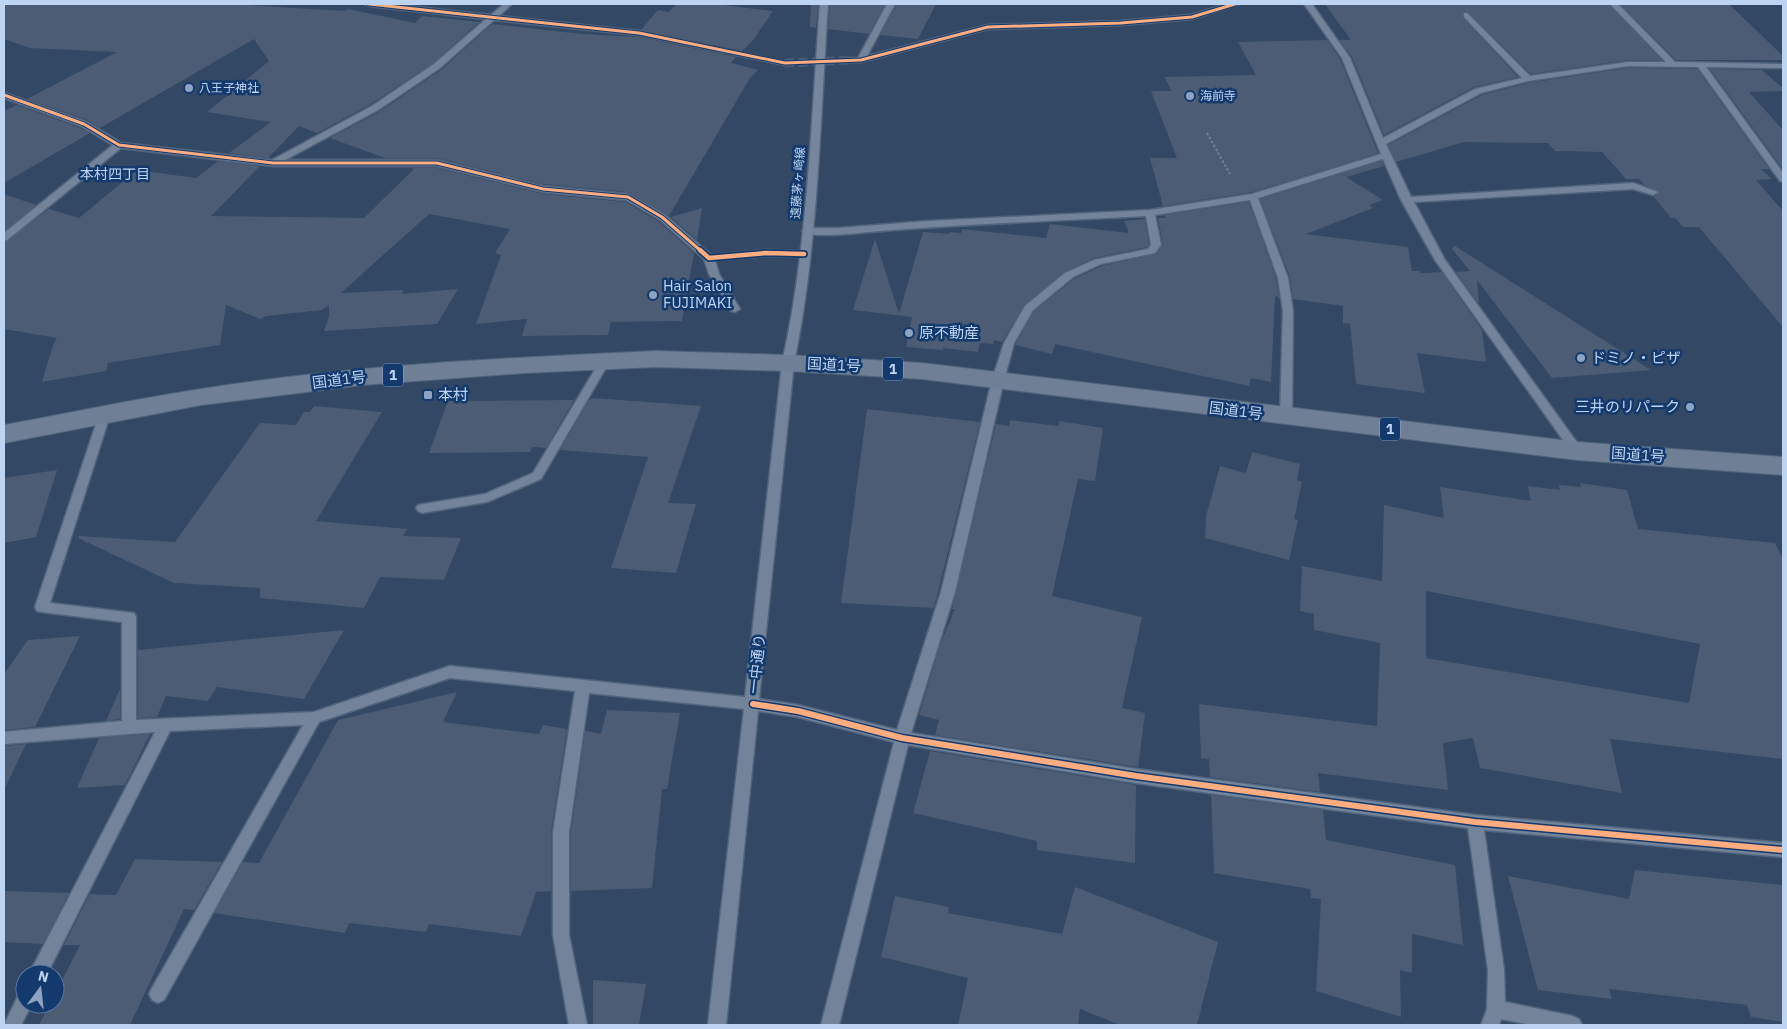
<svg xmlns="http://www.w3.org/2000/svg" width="1787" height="1029" viewBox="0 0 1787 1029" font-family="'IBM Plex Sans','Noto Sans JP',sans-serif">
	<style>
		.building { fill: #4c5c74; fill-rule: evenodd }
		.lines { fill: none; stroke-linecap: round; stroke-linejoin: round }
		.minor-tunnel { stroke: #485d79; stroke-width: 9; stroke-dasharray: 9 4.5; stroke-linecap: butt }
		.minor-casing { stroke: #52647d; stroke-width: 3 }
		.major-casing { stroke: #52647d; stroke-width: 3 }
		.highway-casing { stroke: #52647d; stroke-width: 2 }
		.path { stroke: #728095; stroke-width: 2; stroke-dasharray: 2.5 2; stroke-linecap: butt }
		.minor { fill: #73849a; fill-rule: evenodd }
		.major { fill: #76869c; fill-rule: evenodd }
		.highway { fill: #6e7f96; fill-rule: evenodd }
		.cycleway-far2-casing { stroke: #14396c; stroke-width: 5 }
		.cycleway-far1-casing { stroke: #14396c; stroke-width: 8 }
		.cycleway-casing { stroke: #14396c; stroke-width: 9 }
		.cycleway-far2 { stroke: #ffac80; stroke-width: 3 }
		.cycleway-far1 { stroke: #ffac80; stroke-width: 4.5 }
		.cycleway { stroke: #ffac80; stroke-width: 6 }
		.poi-dot { fill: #8da3c1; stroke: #14396c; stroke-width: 2 }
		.labels { text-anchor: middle; stroke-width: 5; stroke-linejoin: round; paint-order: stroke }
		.far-poi-label { font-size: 12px; fill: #bed4f3; stroke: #14396c; text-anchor: start }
		.far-street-label { font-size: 12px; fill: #bed4f3; stroke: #14396c }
		.far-neighbourhood-label { font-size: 14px; fill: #bed4f3; stroke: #14396c }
		.shield { fill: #14396c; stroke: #8ba6ca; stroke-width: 1 }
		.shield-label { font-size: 14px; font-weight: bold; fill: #bed4f3 }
		.poi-label { font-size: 15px; fill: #bed4f3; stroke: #14396c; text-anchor: start }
		.street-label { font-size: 15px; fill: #bed4f3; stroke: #14396c }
	</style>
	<rect width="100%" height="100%" fill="#334864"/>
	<!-- building -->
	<g class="building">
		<polygon points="4,4 232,4 344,11 348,9 415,23 422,16 479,22 433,63 371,104 317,133 299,126 268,158 229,153 271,122 207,112 269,61 254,39 100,128 88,120 27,99 117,52 30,48 4,39"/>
		<polygon points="676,4 715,4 773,11 754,39 742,51 641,30 658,10 669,12"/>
		<polygon points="811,4 818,4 816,28 810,27"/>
		<polygon points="830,4 885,4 869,34 828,29"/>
		<polygon points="897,4 936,4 918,39 880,35"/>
		<polygon points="1325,4 1608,4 1662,60 1628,60 1531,74 1468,12 1464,11 1463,18 1518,77 1474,87 1384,135 1352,57 1339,40 1351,40"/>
		<polygon points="1620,4 1729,4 1783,56 1783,60 1676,60"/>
		<polygon points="492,24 582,34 639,37 736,57 731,63 758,70 750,78 669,216 628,192 543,184 437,158 385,158 330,138 379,112 441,70"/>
		<polygon points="1327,40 1340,59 1378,153 1252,192 1163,206 1150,158 1177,158 1151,91 1171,91 1165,77 1256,75 1238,42"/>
		<polygon points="1628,68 1697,69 1769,169 1761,169 1772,179 1756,180 1783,211 1783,327 1699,227 1683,227 1675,218 1671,218 1654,197 1660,191 1644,185 1639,179 1626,179 1602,152 1555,151 1548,143 1464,142 1396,162 1388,145 1482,95 1528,83"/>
		<polygon points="1710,69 1762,70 1783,88 1783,91 1749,92 1783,130 1783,169"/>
		<polygon points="17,105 80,128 90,133 4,183 4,111"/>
		<polygon points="218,161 260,166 211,216 364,218 414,169 412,168 437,168 543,194 625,202 658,221 694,253 682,321 611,322 608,335 522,336 527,319 476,324 501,255 495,253 510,229 429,214 341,293 403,290 402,294 458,289 437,324 324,331 329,316 329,305 322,310 266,316 260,319 226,305 220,345 108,363 106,371 42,382 53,345 57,338 4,329 4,243 49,209 79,218 137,170 196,178"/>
		<polygon points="1382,161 1384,166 1346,177 1383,200 1369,205 1373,208 1306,234 1408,247 1412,271 1419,271 1421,273 1442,272 1482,330 1486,362 1417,353 1425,393 1356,384 1350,324 1343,323 1343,306 1293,299 1290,277 1260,199"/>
		<polygon points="4,194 36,205 4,231"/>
		<polygon points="1249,202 1276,278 1279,297 1275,296 1271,382 1251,378 1249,386 1055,344 1052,354 1015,345 1034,311 1074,279 1102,266 1156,254 1163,245 1158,218 1166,218 1165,215"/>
		<polygon points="702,208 697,240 671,217"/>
		<polygon points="1145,219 1149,245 1147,247 1094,258 1064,272 1024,305 1002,342 994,340 993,344 980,343 978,352 943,348 943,350 906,347 912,317 853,310 875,239 899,314 923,232 950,234 950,232 961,233 962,229 1046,238 1050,224 1129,233 1124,221"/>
		<polygon points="1455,246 1651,370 1552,378 1477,280 1479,304 1456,272 1470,271 1452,249"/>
		<polygon points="593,398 701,406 668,503 696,504 676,573 611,568 648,457 560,450 589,400"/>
		<polygon points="574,400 546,448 532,447 530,452 429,453 448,401"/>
		<polygon points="314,406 382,412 316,521 407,529 403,536 461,538 444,580 380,577 364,608 260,598 260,588 174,583 78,538 79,536 175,542 260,423 296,425 304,412 310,412"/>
		<polygon points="867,409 980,422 934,608 841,603"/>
		<polygon points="1010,420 1058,426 1059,421 1103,428 1095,481 1078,479 1052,596 1142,617 1122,708 1145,713 1138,767 935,735 939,720 919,715 941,642 955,609 952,609 996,424 1009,426"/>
		<polygon points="1252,452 1300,464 1297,480 1302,482 1294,519 1298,520 1289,560 1205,538 1206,516 1220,466 1246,473"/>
		<polygon points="57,470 36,537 4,543 4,478"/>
		<path d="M1580 483 1627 490 1638 529 1775 543 1783 559V759L1610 739 1622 793 1480 768 1473 738 1443 743 1448 790 1318 773 1320 792 1210 777 1209 759 1201 758 1199 704 1377 726 1380 643 1314 630V614L1300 611 1302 566 1382 581 1384 505 1444 518 1440 487 1531 501 1528 486 1560 490 1559 485 1581 487ZM1426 591 1700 644 1689 703 1426 658Z"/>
		<polygon points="344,630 304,699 217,687 208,701 166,696 157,717 138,718 138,650"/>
		<polygon points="80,636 35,727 4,730 4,674 28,640"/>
		<polygon points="120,689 120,719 106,721"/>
		<polygon points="457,692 443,722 539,734 543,725 567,729 551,832 551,891 536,892 521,936 429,924 426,932 349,923 345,933 214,913 243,862 259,863 338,720"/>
		<polygon points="607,710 680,713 667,789 662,789 652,888 571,891 571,832 585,731 601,734"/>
		<polygon points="150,734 125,785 77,788 99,738"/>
		<polygon points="26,744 4,790 4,746"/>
		<polygon points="930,751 1136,785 1135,863 1037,850 1037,841 913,813"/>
		<polygon points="1211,795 1323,810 1326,840 1455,865 1463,945 1412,934 1412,973 1400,970 1401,1017 1316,991 1321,899 1311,898 1310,889 1214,873"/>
		<polygon points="135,859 222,862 194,910 184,909 130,1025 39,1025 50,1004 55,1004 55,994 80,945 64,945 90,894 116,895"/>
		<polygon points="1635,870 1783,885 1783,1022 1751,1017 1747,1005 1609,989 1612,999 1538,990 1508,876 1629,899"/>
		<polygon points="1075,887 1218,942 1197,1025 1120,1025 1080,1009 1078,1025 958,1025 968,978 881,957 895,896 949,907 948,913 1062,934"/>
		<polygon points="4,891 69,893 43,944 4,942"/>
		<polygon points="593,980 646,984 639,1025 593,1025"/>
	</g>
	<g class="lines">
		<!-- minor-tunnel -->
		<polyline class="minor-tunnel" points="785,63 852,60"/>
		<!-- minor casing -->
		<g class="minor-casing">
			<g id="minor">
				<polygon points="365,4 388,4 491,15 504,4 512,4 499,16 639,31 789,63 785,65 639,35 494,20 440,68 378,110 285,160 437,160 543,186 628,194 665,215 711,255 766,250 804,251 809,254 804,257 766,256 715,260 719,274 740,309 735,312 731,311 709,274 704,259 659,219 626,200 543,192 437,166 273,166 121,148 7,240 4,241 4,233 113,145 81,126 4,98 4,93 87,122 121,143 272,160 372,106 434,64 486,19 369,6"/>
				<polygon points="887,4 895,4 867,56 988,25 1121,21 1191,15 1228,4 1239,4 1192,19 1121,25 988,29 861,62 849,62 849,58 858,58"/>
				<path d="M1304 4H1312L1350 58 1383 138 1475 89 1522 78 1464 17V13H1467L1530 76 1628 62H1666L1610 4H1618L1675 62 1783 64V68L1706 67 1783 173V182L1780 181 1698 67 1628 66 1528 81 1481 93 1386 144 1411 197 1633 183 1658 192 1653 195 1633 189 1414 202 1445 260 1581 448 1583 451 1577 455 1573 454 1435 260 1401 200 1383 159 1258 198 1288 278 1293 311 1292 417 1286 421 1280 417 1283 311 1278 278 1250 200 1155 215 1161 245 1155 253 1101 264 1073 277 1033 310 1014 343 1004 380 955 592 911 733 1136 769 1475 815 1783 843V857L1484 830 1504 970 1505 1002 1573 1016 1579 1019 1582 1025H1532L1501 1019 1499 1025H1481L1487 1009 1488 970 1468 828 1136 783 908 745 839 1025H821L894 742 798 717 758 711 726 1025H708L744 709 589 693 569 832V935L587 1025H569L553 935V832L575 691 450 678 319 722 164 1000 158 1003 152 1000 149 994 152 988 303 725 170 731 47 974H29L155 732 4 744V732L122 721V622L42 612 37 611 35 607 100 412H108L110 415 50 603 134 613 136 617V720L314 712 450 666 745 697 782 363 784 360H792L794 363 759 699 798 705 897 730 941 592 992 380 1004 343 1025 306 1065 273 1094 260 1148 249 1151 245 1146 216C1054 221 961 224 869 232 856 233 811 239 802 231L807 228H839L928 221 1150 210 1252 194 1381 154 1342 58Z"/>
				<polygon points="605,357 610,361 541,479 487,502 422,513 418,511 416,508 418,505 485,494 533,473 600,361"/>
				<polygon points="25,991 25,1004 32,1004 21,1025 4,1025 19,994"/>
			</g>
		</g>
		<!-- major casing -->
		<g class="major-casing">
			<path id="major" d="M820 4H828C820 121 818 248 794 363L788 367 782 363C808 248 811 121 820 4Z"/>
		</g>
		<!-- highway casing -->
		<g class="highway-casing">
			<path id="highway" d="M656 351 788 355 922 363 1577 442 1783 457V475L1577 460 922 379 788 371 656 367 524 373 363 385 201 405 4 443V425C70 413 135 399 201 389 351 365 504 358 656 351Z"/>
		</g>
		<!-- path -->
		<polyline class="path" points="1207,133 1230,174"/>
		<!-- minor -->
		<use href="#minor" class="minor"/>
		<!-- major -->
		<use href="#major" class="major"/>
		<!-- highway -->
		<use href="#highway" class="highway"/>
		<!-- cycleway-far2 casing -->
		<g class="cycleway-far2-casing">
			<g id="cycleway-far2">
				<polyline points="369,4 639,33 785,63 861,60 988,27 1121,23 1192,17 1235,4"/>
				<polyline points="4,95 84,124 119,145 273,163 437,163 543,189 628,197 662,217 701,251"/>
			</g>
		</g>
		<!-- cycleway-far1 casing -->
		<g class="cycleway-far1-casing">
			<polyline id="cycleway-far1" points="700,250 709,258 766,253 804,254"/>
		</g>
		<!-- cycleway casing -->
		<g class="cycleway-casing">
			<polyline id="cycleway" points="753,704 798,711 902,738 1136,776 1475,822 1783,850"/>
		</g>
		<!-- cycleway-far2 -->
		<use href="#cycleway-far2" class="cycleway-far2"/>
		<!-- cycleway-far1 -->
		<use href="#cycleway-far1" class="cycleway-far1"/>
		<!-- cycleway -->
		<use href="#cycleway" class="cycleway"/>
	</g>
	<!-- markers -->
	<g class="poi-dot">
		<circle cx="189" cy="88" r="5"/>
		<circle cx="1190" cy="96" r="5"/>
		<circle cx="653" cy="295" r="5"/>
		<circle cx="909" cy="333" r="5"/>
		<circle cx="1581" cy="358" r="5"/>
		<rect x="423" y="390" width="10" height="10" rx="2.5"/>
		<circle cx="1690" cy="407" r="5"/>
	</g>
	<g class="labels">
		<!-- far-poi labels -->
		<g class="far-poi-label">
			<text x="199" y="92">八王子神社</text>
			<text x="1200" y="100">海前寺</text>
		</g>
		<!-- far-street labels -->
		<g class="far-street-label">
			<text transform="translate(798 183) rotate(-86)" y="4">遠藤茅ヶ崎線</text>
		</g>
		<!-- far-neighbourhood labels -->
		<g class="far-neighbourhood-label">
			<text x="115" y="179">本村四丁目</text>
		</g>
		<!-- shield labels -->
		<g class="shield">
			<rect x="883" y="357.5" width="20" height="23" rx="4"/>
			<rect x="383" y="363.5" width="20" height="23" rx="4"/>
			<rect x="1380" y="417.5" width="20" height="23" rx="4"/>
		</g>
		<g class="shield-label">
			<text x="893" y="374">1</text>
			<text x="393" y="380">1</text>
			<text x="1390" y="434">1</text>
		</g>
		<!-- poi labels -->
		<g class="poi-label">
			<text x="663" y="291">Hair Salon<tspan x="663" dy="17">FUJIMAKI</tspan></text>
			<text x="919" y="338">原不動産</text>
			<text x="1591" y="363">ドミノ・ピザ</text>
			<text x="438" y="400">本村</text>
			<text x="1680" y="412" text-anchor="end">三井のリパーク</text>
		</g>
		<!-- street labels -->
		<g class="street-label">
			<text transform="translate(834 365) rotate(3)" y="5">国道1号</text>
			<text transform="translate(339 380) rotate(-7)" y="5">国道1号</text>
			<text transform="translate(1236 411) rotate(7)" y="5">国道1号</text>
			<text transform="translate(1638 455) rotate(4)" y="5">国道1号</text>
			<text transform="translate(757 664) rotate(-84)" y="5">一中通り</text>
		</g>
	</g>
	<!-- border -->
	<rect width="1787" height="1029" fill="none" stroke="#bed4f3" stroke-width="10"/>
	<!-- north arrow -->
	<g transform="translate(40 989) rotate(15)"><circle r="24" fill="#14396c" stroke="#5877a2"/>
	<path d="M0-4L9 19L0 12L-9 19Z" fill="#8da3c1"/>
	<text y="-8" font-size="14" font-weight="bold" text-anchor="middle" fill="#bed4f3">N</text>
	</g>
</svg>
